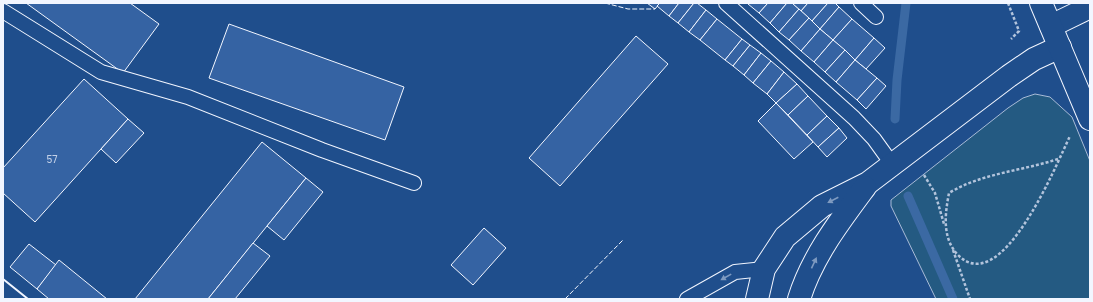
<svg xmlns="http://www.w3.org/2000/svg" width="1093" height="302" viewBox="0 0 1093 302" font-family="'Golos Text',sans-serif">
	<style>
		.green { fill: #245a82; stroke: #a8bbd7 }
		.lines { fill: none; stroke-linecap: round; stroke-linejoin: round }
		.stream { stroke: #3b69a3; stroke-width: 9 }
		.building { fill: #3563a3; stroke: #f2f6ff }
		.lane-casing { stroke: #f2f6ff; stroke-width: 16 }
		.street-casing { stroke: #f2f6ff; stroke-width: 24 }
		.secondary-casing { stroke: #f2f6ff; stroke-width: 24 }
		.path { stroke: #b3c4dc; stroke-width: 2.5; stroke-dasharray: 3 2; stroke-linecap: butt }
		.lane { stroke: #1f4e8c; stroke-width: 14 }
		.street { stroke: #1f4e8c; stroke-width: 22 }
		.secondary { stroke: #1f4e8c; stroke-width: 22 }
		.fence { stroke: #f2f6ff; stroke-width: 1; stroke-dasharray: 5 2; stroke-linecap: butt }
		.wall { stroke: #f2f6ff; stroke-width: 2 }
		.oneway { fill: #7e9ac0 }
		.labels { text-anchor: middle; stroke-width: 3; stroke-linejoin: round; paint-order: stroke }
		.number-label { font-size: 10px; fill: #c3d1e8 }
	</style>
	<rect width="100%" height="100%" fill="#1f4e8c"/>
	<!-- green -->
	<polygon class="green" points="1035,94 1050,97 1072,117 1090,161 1090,299 936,299 891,206 891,200 1008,108 1023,98"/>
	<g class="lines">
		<!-- stream -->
		<g class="stream">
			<polyline points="895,119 897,80 906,3"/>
			<polyline points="908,196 953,299"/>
		</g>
	</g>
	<!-- building -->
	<g class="building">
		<polygon points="26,3 130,3 159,24 123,73"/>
		<polygon points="647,3 660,3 655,9"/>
		<polygon points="660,3 679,3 669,16 657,6"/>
		<polygon points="679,3 694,3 678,23 669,16"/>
		<polygon points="694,3 697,3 706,10 689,32 678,23"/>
		<polygon points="750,3 768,3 759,13 748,4"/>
		<polygon points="768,3 787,3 770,23 759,13"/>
		<polygon points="787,3 792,3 799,9 779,32 770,23"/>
		<polygon points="792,3 808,3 801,11"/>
		<polygon points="808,3 828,3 812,21 801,11"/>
		<polygon points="828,3 835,3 839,7 820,29 812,21"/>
		<polygon points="839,7 852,19 833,40 820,29"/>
		<polygon points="799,9 809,18 789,40 779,32"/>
		<polygon points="706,10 717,19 700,40 689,32"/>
		<polygon points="809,18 820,29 801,51 789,40"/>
		<polygon points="717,19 742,39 725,60 700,40"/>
		<polygon points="852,19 874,38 855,60 833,40"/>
		<polygon points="229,24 404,87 385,140 209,78"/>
		<polygon points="820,29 833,40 814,62 801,51"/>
		<polygon points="636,36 668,64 560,186 529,158"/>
		<polygon points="874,38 885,48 866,69 855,60"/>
		<polygon points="742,39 750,45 733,66 725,60"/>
		<polygon points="833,40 845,50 825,72 814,62"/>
		<polygon points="750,45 761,53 744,75 733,66"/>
		<polygon points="845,50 855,60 836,82 825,72"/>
		<polygon points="761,53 771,61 753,83 744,75"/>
		<polygon points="855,60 877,78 857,100 836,82"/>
		<polygon points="771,61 784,72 767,94 753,83"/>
		<polygon points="784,72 797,84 776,103 767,94"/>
		<polygon points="877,78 886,86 866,109 857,100"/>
		<polygon points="84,79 128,119 35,222 3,193 3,168"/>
		<polygon points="797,84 808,96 788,115 776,103"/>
		<polygon points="808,96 827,116 807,135 788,115"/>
		<polygon points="776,103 813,142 794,159 758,121"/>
		<polygon points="827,116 839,128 818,147 807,135"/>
		<polygon points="128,119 144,133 116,163 101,149"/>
		<polygon points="839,128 847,138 827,157 818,147"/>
		<polygon points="262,142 306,178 267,226 208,299 135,299"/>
		<polygon points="306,178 323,192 284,240 267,226"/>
		<polygon points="484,228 506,248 473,285 451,265"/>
		<polygon points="253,243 270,256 235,299 208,299"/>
		<polygon points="29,244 56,265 37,289 10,267"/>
		<polygon points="59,260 107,299 49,299 37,289"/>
	</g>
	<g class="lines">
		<!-- lane casing -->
		<g class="lane-casing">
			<g id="lane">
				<polyline points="726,3 854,118 874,139 892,164"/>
				<polyline points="861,3 876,17"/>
				<polyline points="3,11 101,72 188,97 322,150 414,183"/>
				<polyline points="687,299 735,272 764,269"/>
			</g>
		</g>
		<!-- street casing -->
		<g class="street-casing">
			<g id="street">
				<polyline points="1051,26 1090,7"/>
				<polyline points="757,299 764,269 785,237 822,206 868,183 1009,76 1034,59 1060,47"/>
				<path d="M799 299C812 257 839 222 865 187"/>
			</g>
		</g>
		<!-- secondary casing -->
		<g class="secondary-casing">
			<polyline id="secondary" points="1041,3 1090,119"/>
		</g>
		<!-- path -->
		<g class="path">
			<polyline points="1008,3 1019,31 1011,39"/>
			<path d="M1058 159C1022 171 982 173 949 193 945 214 942 237 957 254 1001 301 1056 165 1070 136"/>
			<polyline points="924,175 935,193 944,224"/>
			<polyline points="953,250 970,299"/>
		</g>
		<!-- lane -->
		<use href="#lane" class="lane"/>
		<!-- street -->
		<use href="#street" class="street"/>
		<!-- secondary -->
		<use href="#secondary" class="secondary"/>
		<!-- fence -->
		<g class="fence">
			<polyline points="605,3 628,9 655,9"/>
			<polyline points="565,299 623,240"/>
		</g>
		<!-- wall -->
		<polyline class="wall" points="3,279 28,299"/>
	</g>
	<!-- one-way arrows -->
	<defs><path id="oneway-solid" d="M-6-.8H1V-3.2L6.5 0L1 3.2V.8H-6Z"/></defs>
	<g class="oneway">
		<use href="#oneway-solid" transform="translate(833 200) rotate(153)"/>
		<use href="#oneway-solid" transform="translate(814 263) rotate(-65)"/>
		<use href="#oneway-solid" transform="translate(726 277) rotate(151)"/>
	</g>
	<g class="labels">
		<!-- number labels -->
		<g class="number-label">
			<text x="52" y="163">57</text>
		</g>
	</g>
	<!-- border -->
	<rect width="1093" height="302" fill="none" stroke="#f2f6ff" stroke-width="8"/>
</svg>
